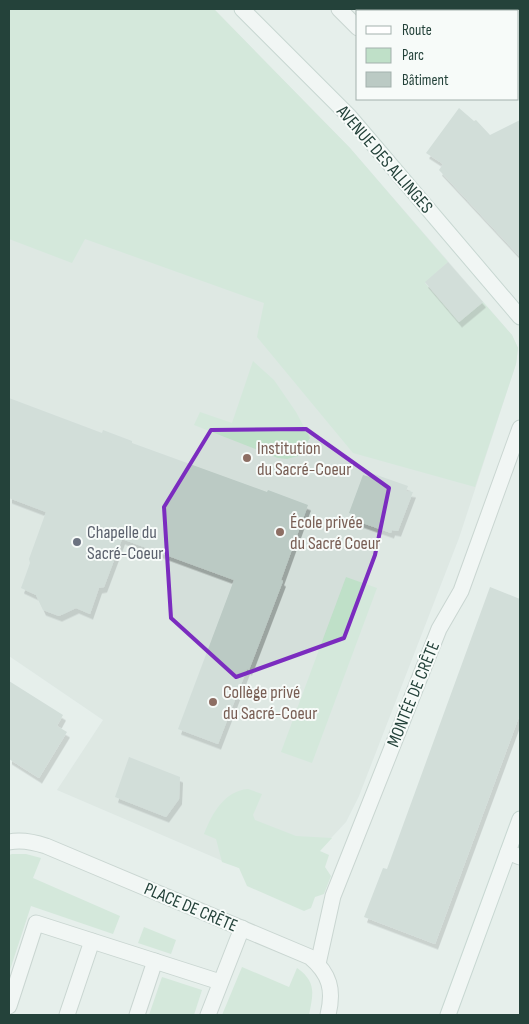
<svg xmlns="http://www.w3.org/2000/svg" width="529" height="1024" viewBox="0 0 529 1024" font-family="'Sofia Sans Condensed',sans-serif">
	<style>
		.built { fill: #d4dfda }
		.green { fill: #bfe0c8 }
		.building { fill: #bbcac4; filter: url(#shadow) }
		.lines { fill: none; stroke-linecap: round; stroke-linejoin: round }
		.service-casing { stroke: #a8b8b2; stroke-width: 17 }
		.pedestrian-casing { stroke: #a8b8b2; stroke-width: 17 }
		.minor-casing { stroke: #a8b8b2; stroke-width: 17 }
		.secondary-casing { stroke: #a4bbb3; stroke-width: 17 }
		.service { stroke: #fff; stroke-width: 15 }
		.pedestrian { stroke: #fff; stroke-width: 15 }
		.minor { stroke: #fff; stroke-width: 15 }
		.secondary { stroke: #fff; stroke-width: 15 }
		.marked { fill: none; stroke: #7b2cbf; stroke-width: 4; stroke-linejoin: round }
		.education-dot { fill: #8d6e63; stroke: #f7fbf9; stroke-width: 2 }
		.worship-dot { fill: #6b7280; stroke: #f7fbf9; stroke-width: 2 }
		.labels { text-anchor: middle; stroke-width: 4; stroke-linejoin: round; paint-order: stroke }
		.street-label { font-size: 18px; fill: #24423a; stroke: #f7fbf9 }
		.education-label { font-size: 18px; fill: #785e54; stroke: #f7fbf9; text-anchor: start }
		.worship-label { font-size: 18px; fill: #5b616d; stroke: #f7fbf9; text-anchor: start }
	</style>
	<defs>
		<filter id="shadow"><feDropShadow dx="3" dy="5.5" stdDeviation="0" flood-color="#0004"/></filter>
	</defs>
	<rect width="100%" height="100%" fill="#e6efeb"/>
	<!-- built -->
	<polygon class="built" points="9,9 214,9 350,148 512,335 518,348 516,364 459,538 359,796 346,822 319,851 239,868 57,790 103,720 9,656"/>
	<!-- green -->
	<g class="green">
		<polygon points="9,9 214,9 350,148 448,262 425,283 459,322 483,302 512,335 518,348 516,364 475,487 353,453 257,337 264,303 85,239 72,263 9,239"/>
		<polygon points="253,361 274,380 296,412 310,438 298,456 287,459 278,458 194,425 200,412 232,423"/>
		<polygon points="346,577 377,588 312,763 281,752"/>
		<path d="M248 789 262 794 253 815 255 820 296 836 332 838 320 851 329 855 325 867 331 876 324 894 315 897 311 908 304 911 247 886 239 868 222 862 216 839 204 834C212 814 224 791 248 789Z"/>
		<polygon points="12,854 26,854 41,858 33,878 120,916 113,934 31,906 9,973 9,855"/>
		<polygon points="144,927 176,940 171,954 138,943"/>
		<path d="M242 967 289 987 297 968C317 982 313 994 309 1015H222Z"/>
		<polygon points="162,977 202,990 194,1015 149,1015"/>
	</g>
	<!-- building -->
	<g class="building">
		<polygon points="459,108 474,121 476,120 490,135 520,120 520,257 439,170 443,164 426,153"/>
		<polygon points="448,262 483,302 459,322 425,282"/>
		<polygon points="9,398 102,433 103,430 132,441 132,443 267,492 268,490 308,505 281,580 283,581 249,670 247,669 218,744 178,729 234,580 122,539 104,587 99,588 90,614 76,608 59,616 43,610 36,595 21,588 30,563 29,559 46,512 9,498"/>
		<polygon points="371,473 408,486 406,491 413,492 398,531 392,530 391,533 354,520 356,515 349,513 363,475 370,477"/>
		<polygon points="490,587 520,599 520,714 435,944 364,917 383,868 387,869"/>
		<polygon points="9,681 63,715 57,726 67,732 39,778 9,759"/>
		<polygon points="129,757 180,777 179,799 166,817 115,797"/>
	</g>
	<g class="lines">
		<!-- service casing -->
		<g class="service-casing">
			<polyline id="service" points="339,9 358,28"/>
		</g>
		<!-- pedestrian casing -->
		<g class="pedestrian-casing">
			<g id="pedestrian">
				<polyline points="318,964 333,896 439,629 461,591 520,428"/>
				<polyline points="9,1006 36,923 220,982"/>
				<polyline points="67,1015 92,941"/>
				<polyline points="137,1015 155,961"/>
				<polyline points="208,1015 242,928"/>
			</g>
		</g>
		<!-- minor casing -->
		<g class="minor-casing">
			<g id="minor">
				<path d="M9 842C22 839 34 842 46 846L310 957C330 974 334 990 328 1015"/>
				<polyline points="508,852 520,857"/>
			</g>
		</g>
		<!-- secondary casing -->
		<g class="secondary-casing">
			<g id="secondary">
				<polyline points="242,9 349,116 520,317"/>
				<polyline points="448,1015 520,819"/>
			</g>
		</g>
		<!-- service -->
		<use href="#service" class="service"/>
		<!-- pedestrian -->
		<use href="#pedestrian" class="pedestrian"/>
		<!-- minor -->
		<use href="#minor" class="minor"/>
		<!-- secondary -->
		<use href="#secondary" class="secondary"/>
	</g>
	<!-- marked area -->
	<path d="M0 0H529V1024H0ZM306 429 389 488 375 555 344 638 236 677 171 618 164 507 211 430Z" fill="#e6efeb" fill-opacity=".55" fill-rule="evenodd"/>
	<path class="marked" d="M306 429 389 488 375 555 344 638 236 677 171 618 164 507 211 430Z"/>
	<!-- markers -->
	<g class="education-dot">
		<circle cx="247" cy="458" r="5"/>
		<circle cx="280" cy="532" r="5"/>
		<circle cx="213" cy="702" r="5"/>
	</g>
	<circle class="worship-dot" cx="77" cy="542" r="5"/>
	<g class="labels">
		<!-- street labels -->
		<g class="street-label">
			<text transform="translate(385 159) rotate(49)" y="6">AVENUE DES ALLINGES</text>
			<text transform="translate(413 694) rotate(-68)" y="6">MONTÉE DE CRÊTE</text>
			<text transform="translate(191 907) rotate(23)" y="6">PLACE DE CRÊTE</text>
		</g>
		<!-- education labels -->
		<g class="education-label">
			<text x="257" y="454">Institution<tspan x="257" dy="21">du Sacré-Coeur</tspan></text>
			<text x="290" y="528">École privée<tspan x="290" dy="21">du Sacré Coeur</tspan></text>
			<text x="223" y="698">Collège privé<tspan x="223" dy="21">du Sacré-Coeur</tspan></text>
		</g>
		<!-- worship labels -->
		<g class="worship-label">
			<text x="87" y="538">Chapelle du<tspan x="87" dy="21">Sacré-Coeur</tspan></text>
		</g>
	</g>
	<!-- border -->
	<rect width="529" height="1024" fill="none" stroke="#24423a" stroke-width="20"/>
	<!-- legend -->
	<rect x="356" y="10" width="162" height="90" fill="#f7fbf9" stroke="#a3b1ad"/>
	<rect x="366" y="26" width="25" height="8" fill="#ffffff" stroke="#a3b1ad"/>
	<text x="402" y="35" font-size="15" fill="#24423a">Route</text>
	<rect x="366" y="48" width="25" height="15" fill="#bfe0c8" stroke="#a3b1ad"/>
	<text x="402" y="60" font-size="15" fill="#24423a">Parc</text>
	<rect x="366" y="72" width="25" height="15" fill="#bbcac4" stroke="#a3b1ad"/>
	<text x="402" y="85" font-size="15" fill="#24423a">Bâtiment</text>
</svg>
